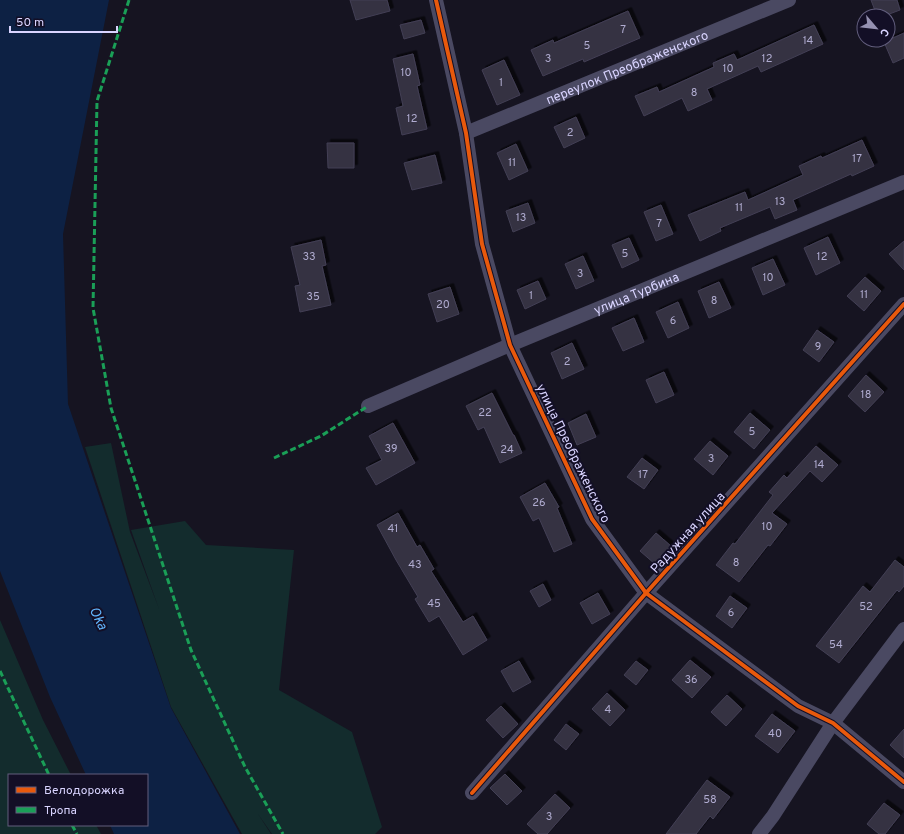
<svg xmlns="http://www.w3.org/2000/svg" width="904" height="834" viewBox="0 0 904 834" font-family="Overpass,sans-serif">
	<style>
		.green { fill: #132c2d }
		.water { fill: #0d2144 }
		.building { fill: #343243; stroke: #433f54; filter: url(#shadow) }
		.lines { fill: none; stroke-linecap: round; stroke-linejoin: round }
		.minor { stroke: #4a4962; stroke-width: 14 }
		.quiet { stroke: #1a9f57; stroke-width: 3; stroke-dasharray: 6 3; stroke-linecap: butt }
		.cycleway-casing { stroke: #130f26; stroke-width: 6 }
		.cycleway { stroke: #e8590c; stroke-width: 4 }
		.labels { text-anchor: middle; stroke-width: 4; stroke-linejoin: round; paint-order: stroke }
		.number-label { font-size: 11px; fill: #b0acd0 }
		.street-label { font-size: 13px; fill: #d9d4ff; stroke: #130f26 }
		.water-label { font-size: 14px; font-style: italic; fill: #62b6ff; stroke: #130f26 }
	</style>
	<defs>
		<filter id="shadow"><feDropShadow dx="3.5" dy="-3.5" stdDeviation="0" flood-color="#0009"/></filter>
	</defs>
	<rect width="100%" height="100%" fill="#161421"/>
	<!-- green -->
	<g class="green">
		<polygon points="111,443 130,532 159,609 131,530 185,521 206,545 294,550 279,690 352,732 382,827 375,834 272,834 258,814 271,834 242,834 171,707 85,447"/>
		<polygon points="0,620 43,720 71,775 9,775 9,825 96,825 101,834 0,834"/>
	</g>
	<!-- water -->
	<polygon class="water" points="0,0 109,0 63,234 68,404 171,708 240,834 114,834 110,825 147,825 147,775 86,775 50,697 0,571"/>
	<!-- building -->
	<g class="building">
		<polygon points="350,0 387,0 390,11 356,20"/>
		<polygon points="871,0 897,0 900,10 884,16 877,16"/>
		<polygon points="628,11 640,38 584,62 583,59 543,76 531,50 553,40 554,43"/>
		<polygon points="421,20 425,33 404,39 400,25"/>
		<polygon points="814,25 823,44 761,72 758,66 707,89 712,100 688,111 682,98 644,116 635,96 657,87 659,92 714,67 713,63 734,54 737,60"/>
		<polygon points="904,33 904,58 893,63 884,42"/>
		<polygon points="413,54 420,85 417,86 427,129 402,135 396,108 403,106 393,59"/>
		<polygon points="504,60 520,95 497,105 482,70"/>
		<polygon points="576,117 585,138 564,148 554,127"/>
		<polygon points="862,140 874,166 852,176 851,174 793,200 797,210 775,219 770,207 720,228 721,231 700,241 688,215 745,192 748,200 803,175 799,166 821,156 822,158"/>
		<polygon points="327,143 354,143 354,168 328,168"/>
		<polygon points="516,144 528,171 509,180 497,153"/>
		<polygon points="435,155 442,183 412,190 404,163"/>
		<polygon points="528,203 535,223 513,232 506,211"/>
		<polygon points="661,205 673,234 656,241 644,212"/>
		<polygon points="828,237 840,263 816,275 804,248"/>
		<polygon points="629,238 639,260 622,268 612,245"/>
		<polygon points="321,240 326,265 322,266 331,305 300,312 295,286 300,285 291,247"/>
		<polygon points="904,241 904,270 889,254"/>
		<polygon points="583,256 594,281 576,289 565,264"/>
		<polygon points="773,259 785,285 763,295 752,268"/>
		<polygon points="865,277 881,291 864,311 847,296"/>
		<polygon points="538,281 546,299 525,309 517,290"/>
		<polygon points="719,282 731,308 709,318 698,291"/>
		<polygon points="450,287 459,314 437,322 428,294"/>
		<polygon points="678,302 689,328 668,338 656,312"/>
		<polygon points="634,318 644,342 623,351 612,328"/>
		<polygon points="817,330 834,342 819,362 803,350"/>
		<polygon points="572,343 584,369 562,379 551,353"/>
		<polygon points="664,372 674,395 656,403 646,380"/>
		<polygon points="866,375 884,392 865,412 848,396"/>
		<polygon points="492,393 513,435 514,435 522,453 500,463 484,427 478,430 466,406"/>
		<polygon points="750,413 770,430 754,449 734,432"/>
		<polygon points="586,414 596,437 577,445 568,423"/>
		<polygon points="393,423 415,463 376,485 366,468 382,460 369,436"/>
		<polygon points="710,441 728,456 713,475 694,459"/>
		<polygon points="816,446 838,465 822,482 810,471 772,513 787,524 770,546 768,545 739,582 716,565 733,543 735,544 773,495 769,492 784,475 787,478"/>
		<polygon points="642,458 658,470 644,489 627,477"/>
		<polygon points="545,483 559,507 557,508 572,544 554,552 539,518 533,521 520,497"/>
		<polygon points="398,513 417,547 420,545 434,569 431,571 463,622 473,616 487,640 463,655 439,616 429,622 415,599 418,597 396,560 377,525"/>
		<polygon points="656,533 671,546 655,564 640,551"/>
		<polygon points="895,560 904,567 904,586 899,592 897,590 839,663 816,646 863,586 870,592"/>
		<polygon points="543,584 551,600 539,607 530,591"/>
		<polygon points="598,593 610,614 592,624 580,603"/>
		<polygon points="730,596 747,608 732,628 716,616"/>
		<polygon points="690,660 711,677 692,698 672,680"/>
		<polygon points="519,661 531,682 513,692 501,671"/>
		<polygon points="636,661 648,670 636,685 624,675"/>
		<polygon points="607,693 625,710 610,726 592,709"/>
		<polygon points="727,695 742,709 726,726 711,712"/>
		<polygon points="501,706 518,724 503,738 486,720"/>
		<polygon points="772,714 795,731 778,753 755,736"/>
		<polygon points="566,724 579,734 566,750 554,740"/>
		<polygon points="904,729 904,758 890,745"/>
		<polygon points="505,774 522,791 507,805 490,788"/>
		<polygon points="707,780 730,797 713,819 710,816 696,834 666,834"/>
		<polygon points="555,794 570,808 547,834 538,834 527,824"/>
		<polygon points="884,803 900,815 885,834 879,834 867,824"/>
	</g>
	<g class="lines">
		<!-- minor -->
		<g class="minor">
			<polyline points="436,0 466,133 482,244 510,345 592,519 646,593 798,706 833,723 904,782"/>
			<path id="s1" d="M466 133 789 0"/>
			<path id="s2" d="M368 406 510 345 904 182"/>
			<polyline points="472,793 646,593 904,304"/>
			<polyline points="759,834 773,816 833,723 904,629"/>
		</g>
		<!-- quiet -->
		<g class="quiet">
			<polyline points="129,0 97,101 93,308 111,408 191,650 245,767 283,834"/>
			<polyline points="274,458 321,436 368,406"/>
			<polyline points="0,671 49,775"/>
			<polyline points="72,825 77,834"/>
		</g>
		<!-- cycleway casing -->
		<g class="cycleway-casing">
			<g id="cycleway">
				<polyline points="436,0 466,133 482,244 510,345 592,519 646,593 798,706 833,723 904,782"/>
				<polyline points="472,793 646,593 904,304"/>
			</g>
		</g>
		<!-- cycleway -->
		<use href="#cycleway" class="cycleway"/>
	</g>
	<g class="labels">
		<!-- number labels -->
		<g class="number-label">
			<text x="623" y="33">7</text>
			<text x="808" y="44">14</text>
			<text x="587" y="49">5</text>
			<text x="548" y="62">3</text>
			<text x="767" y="62">12</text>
			<text x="728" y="72">10</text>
			<text x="406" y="76">10</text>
			<text x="501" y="86">1</text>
			<text x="694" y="96">8</text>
			<text x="412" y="122">12</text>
			<text x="570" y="136">2</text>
			<text x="857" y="162">17</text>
			<text x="512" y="166">11</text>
			<text x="780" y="205">13</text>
			<text x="739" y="211">11</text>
			<text x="521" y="221">13</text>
			<text x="659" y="227">7</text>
			<text x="625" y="257">5</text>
			<text x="309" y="260">33</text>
			<text x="822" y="260">12</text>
			<text x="580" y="277">3</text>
			<text x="768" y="281">10</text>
			<text x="864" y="298">11</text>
			<text x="531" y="299">1</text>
			<text x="313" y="300">35</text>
			<text x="714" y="304">8</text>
			<text x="443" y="308">20</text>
			<text x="673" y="324">6</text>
			<text x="818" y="350">9</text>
			<text x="567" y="365">2</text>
			<text x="866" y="398">18</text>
			<text x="485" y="416">22</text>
			<text x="752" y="435">5</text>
			<text x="391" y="452">39</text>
			<text x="507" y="453">24</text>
			<text x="711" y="462">3</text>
			<text x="819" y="468">14</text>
			<text x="643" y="478">17</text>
			<text x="539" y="506">26</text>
			<text x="767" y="530">10</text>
			<text x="393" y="532">41</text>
			<text x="736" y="566">8</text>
			<text x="415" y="568">43</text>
			<text x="434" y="607">45</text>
			<text x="866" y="610">52</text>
			<text x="731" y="616">6</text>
			<text x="836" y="648">54</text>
			<text x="691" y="683">36</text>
			<text x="608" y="713">4</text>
			<text x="775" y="737">40</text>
			<text x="710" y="803">58</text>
			<text x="549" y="820">3</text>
		</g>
		<!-- street labels -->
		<g class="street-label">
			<text dy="5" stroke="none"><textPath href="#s1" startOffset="174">переулок Преображенского</textPath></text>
			<text dy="5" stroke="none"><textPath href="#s2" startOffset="291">улица Турбина</textPath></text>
			<text transform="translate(574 453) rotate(64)" y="5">улица Преображенского</text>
			<text transform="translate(687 532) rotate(-48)" y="5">Радужная улица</text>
		</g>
		<!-- water labels -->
		<g class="water-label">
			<text transform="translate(99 618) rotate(64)" y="5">Oka</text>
		</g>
	</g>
	<!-- legend -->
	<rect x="8" y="774" width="140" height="52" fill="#130f26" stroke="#625e7d"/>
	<rect x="16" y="787" width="20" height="6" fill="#e8590c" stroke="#625e7d"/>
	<text x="44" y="794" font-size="12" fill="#d9d4ff">Велодорожка</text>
	<rect x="16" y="807" width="20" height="6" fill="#1a9f57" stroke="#625e7d"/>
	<text x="44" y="814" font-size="12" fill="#d9d4ff">Тропа</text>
	<!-- north arrow -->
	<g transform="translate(876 28) rotate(118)"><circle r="19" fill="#130f26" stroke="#625e7d"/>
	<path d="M0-3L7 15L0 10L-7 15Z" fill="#9591b1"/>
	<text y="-6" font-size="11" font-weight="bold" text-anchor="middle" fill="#d9d4ff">С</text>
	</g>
	<!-- scale -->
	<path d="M10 26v6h107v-6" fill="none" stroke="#d9d4ff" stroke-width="2"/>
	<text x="16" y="26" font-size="12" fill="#d9d4ff" stroke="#130f26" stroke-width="3" paint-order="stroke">50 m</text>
</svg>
